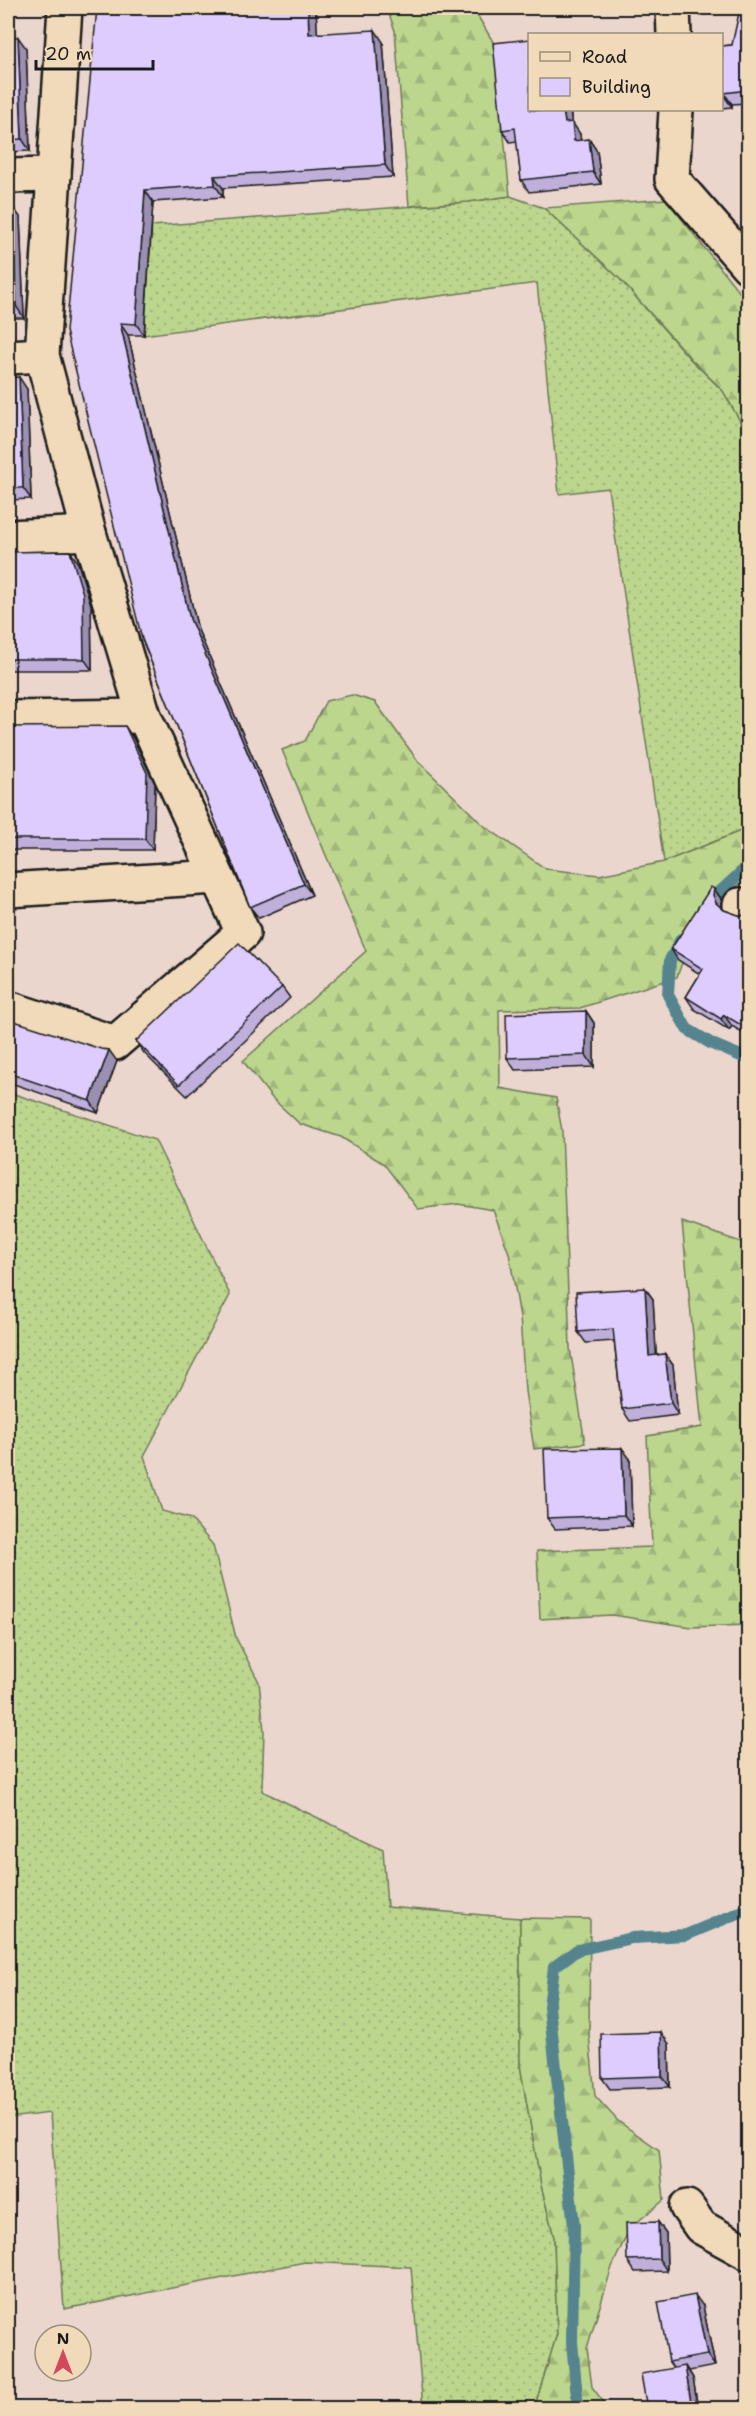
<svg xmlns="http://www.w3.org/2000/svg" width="756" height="2416" viewBox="0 0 756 2416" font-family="'Shantell Sans',sans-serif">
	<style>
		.grass { fill: url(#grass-dots); stroke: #6c7955; stroke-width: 1.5 }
		.forest { fill: url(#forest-firs); stroke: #6c7955; stroke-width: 1.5 }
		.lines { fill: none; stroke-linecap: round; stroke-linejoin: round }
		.stream { stroke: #55838e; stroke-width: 12 }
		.street-casing { stroke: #1c1c1c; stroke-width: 38 }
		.street { stroke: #f0dab9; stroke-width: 33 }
		.wall { fill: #bfafda; stroke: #1c1c1c; stroke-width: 1.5 }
		.shaded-wall { fill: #9b8fb2; stroke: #1c1c1c; stroke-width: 1.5 }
		.building { fill: #deccfe; stroke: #1c1c1c; stroke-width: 1.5 }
	</style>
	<defs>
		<pattern id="grass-dots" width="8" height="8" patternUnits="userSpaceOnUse" patternTransform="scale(1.5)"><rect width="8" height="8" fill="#bcd68e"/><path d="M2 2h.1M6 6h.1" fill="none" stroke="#a1b77a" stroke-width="1.8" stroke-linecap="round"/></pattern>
		<pattern id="forest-firs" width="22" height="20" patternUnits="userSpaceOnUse" patternTransform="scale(1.5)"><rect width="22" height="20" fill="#bcd68e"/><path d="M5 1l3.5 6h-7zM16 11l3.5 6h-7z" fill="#a1b77a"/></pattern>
	</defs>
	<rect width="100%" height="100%" fill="#ebd6ce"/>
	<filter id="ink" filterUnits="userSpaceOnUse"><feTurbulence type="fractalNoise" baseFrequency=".0167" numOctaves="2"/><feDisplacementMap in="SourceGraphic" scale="12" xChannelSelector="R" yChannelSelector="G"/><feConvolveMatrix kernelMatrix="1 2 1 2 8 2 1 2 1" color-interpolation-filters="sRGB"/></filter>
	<g filter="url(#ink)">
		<!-- grass -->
		<g class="grass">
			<polygon points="510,196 544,208 619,278 690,359 723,391 744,428 748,460 748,828 664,862 608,488 559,494 537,283 144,335 152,226 468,202"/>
			<polygon points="8,1092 155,1140 230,1295 144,1456 162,1511 191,1519 213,1545 236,1638 259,1682 264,1731 262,1791 383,1849 387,1907 520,1918 520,2065 541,2185 554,2237 557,2334 537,2399 538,2408 423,2408 411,2267 305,2262 64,2309 50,2113 8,2118"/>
		</g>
		<!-- forest -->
		<g class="forest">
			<polygon points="387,8 473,8 495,45 510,196 468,202 409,206 395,31"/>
			<polygon points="666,199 748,303 748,460 744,428 723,391 691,359 619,278 544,208"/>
			<polygon points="352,695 375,702 418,761 483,825 546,869 599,875 664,862 748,828 748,879 729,891 694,929 677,977 580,1008 499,1010 500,1088 556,1098 562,1131 570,1348 585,1443 534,1449 525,1391 520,1317 509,1253 493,1210 458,1204 418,1209 384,1164 341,1137 300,1124 272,1098 243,1061 366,951 282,750 305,741 326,701"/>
			<polygon points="682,1222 744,1243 748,1257 748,1625 691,1627 612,1615 540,1619 537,1551 652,1547 647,1436 702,1427"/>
			<polygon points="520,1918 590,1919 589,2035 595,2096 618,2121 659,2150 664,2200 630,2228 612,2267 587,2348 592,2387 608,2408 538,2408 537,2399 557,2334 554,2237 541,2185 520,2065"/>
		</g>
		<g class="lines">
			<!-- stream -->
			<g class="stream">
				<polyline points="707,904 748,866"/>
				<polyline points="681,939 670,960 668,995 687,1029 712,1044 748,1059"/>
				<polyline points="578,2408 572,2342 574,2226 549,2007 554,1967 577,1950 632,1938 686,1935 748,1909"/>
			</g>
			<!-- street casing -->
			<g class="street-casing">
				<g id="street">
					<polyline points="673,8 674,34"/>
					<polyline points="676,110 672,179 748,266"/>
					<polyline points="8,176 54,175"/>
					<polyline points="8,357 42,355"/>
					<polyline points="8,537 89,533"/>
					<polyline points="8,718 144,716"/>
					<polyline points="8,890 217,877"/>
					<polyline points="740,905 748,909"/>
					<polyline points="8,1008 115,1043 243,933 144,716 89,533 42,355 65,8"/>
					<polyline points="687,2207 701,2227 748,2253"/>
				</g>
			</g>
			<!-- street -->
			<use href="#street" class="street"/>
		</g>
		<!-- wall -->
		<g class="wall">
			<polygon points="97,8 316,8 317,33 383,42 393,177 223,188 223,197 153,202 144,335 128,335 198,630 312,895 259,918 250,907 142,639"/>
			<polygon points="748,8 748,103 732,104 732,107 722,108 722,46 732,45"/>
			<polygon points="8,37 26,48 30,151 8,152"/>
			<polygon points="570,110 572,123 580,134 580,140 589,139 597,151 601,184 529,192 521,180 517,141 510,142 502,130"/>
			<polygon points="8,206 12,206 20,217 24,318 8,318"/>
			<polygon points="8,378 27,389 31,499 8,500"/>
			<polygon points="70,551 78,563 91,605 92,670 8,670 8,552"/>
			<polygon points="8,727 133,738 155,784 153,850 8,850"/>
			<polygon points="748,869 748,888 741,877"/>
			<polygon points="714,889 722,900 721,907 724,910 741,916 748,914 748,1036 732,1026 729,1030 694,1009 686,997 700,974 678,960 671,949"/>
			<polygon points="282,987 290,998 187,1096 144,1053 136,1041"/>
			<polygon points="586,1011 594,1023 594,1067 515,1070 507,1058"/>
			<polygon points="8,1019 117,1061 98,1113 8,1082"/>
			<polygon points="645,1288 653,1299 656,1355 665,1354 673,1365 678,1415 630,1421 622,1409 614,1341 586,1343 578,1332"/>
			<polygon points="630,1459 632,1526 555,1529 547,1518"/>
			<polygon points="669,2044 670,2087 610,2089 602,2078"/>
			<polygon points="658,2222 666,2233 667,2271 635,2272 627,2260"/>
			<polygon points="703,2306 715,2366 689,2371 693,2378 698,2409 647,2409 673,2368 669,2362"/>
		</g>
		<!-- shaded-wall -->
		<g class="shaded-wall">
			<polygon points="308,8 316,8 318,45 309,34"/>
			<polygon points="375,30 383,42 393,177 385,165"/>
			<polygon points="18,37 26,48 30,151 22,139"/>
			<polygon points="724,93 732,104 732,107 724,96"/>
			<polygon points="563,110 570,110 573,134 565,123"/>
			<polygon points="572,122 580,134 582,153 574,141"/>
			<polygon points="589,139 597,151 601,184 593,172"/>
			<polygon points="214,176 223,188 223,197 215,185"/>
			<polygon points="145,190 153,202 144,335 136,324"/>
			<polygon points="12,206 20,217 24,318 16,306"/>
			<polygon points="120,323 128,335 198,630 312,895 304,884 190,619"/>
			<polygon points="19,377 27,389 31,499 23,488"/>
			<polygon points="70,551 78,563 91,605 92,670 84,659"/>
			<polygon points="125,726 133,738 155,784 153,850 145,839"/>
			<polygon points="714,889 722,900 721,907 724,915 716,903 713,895"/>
			<polygon points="586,1011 594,1023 594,1067 586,1055"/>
			<polygon points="724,1015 732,1026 729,1030 721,1019"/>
			<polygon points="109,1050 117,1061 98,1113 90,1101"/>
			<polygon points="645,1288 653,1299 657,1367 649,1356"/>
			<polygon points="665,1354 673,1365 678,1415 671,1403"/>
			<polygon points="622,1448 630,1459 632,1526 624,1515"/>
			<polygon points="661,2032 669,2044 670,2087 662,2076"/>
			<polygon points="658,2222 666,2233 667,2271 659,2259"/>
			<polygon points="695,2295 703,2306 715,2366 707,2355"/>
			<polygon points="685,2366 693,2378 698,2409 692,2409"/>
		</g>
		<!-- building -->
		<g class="building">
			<polygon points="97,8 308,8 309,34 375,30 385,165 214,176 215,185 145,190 136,324 120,323 190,619 304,884 250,907 142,639 66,331"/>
			<polygon points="740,8 748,8 748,90 724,93 724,96 722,96 722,46 732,45"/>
			<polygon points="8,37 18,37 22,139 8,140"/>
			<polygon points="530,39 530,110 563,110 565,123 572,122 574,141 589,139 593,172 521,180 515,128 502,130 493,43"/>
			<polygon points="8,206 12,206 16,306 8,307"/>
			<polygon points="19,377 23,488 8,488 8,378"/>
			<polygon points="70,551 83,594 84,659 8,659 8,552"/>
			<polygon points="125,726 147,773 145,839 8,839 8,727"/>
			<polygon points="748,869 748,882 741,877"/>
			<polygon points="711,887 714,889 713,895 716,903 724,910 741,916 748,914 748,1029 724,1015 721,1019 686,997 703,969 671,949"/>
			<polygon points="239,943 282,987 179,1085 136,1041"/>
			<polygon points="586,1011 586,1055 507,1058 506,1014"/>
			<polygon points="8,1019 101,1049 109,1050 90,1101 8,1073"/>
			<polygon points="645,1288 649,1356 665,1354 671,1403 622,1409 613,1329 578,1332 576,1292"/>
			<polygon points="622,1448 624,1515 547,1518 544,1449"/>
			<polygon points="661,2032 662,2076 602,2078 601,2034"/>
			<polygon points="658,2222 659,2259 627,2260 626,2223"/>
			<polygon points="695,2295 707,2355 669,2362 658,2302"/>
			<polygon points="685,2366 692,2409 647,2409 641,2374"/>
		</g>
	</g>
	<!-- margin -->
	<rect width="756" height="2416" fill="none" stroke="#f0dab9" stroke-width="30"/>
	<rect x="15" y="15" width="726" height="2386" fill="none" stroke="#1c1c1c" stroke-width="2" filter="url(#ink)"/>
	<!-- legend -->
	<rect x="528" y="33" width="195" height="78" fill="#f0dab9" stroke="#9b8e7a" stroke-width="1.5"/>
	<rect x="540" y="52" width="30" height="9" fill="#f0dab9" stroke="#9b8e7a" stroke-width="1.5"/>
	<text x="582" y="63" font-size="18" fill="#1c1c1c">Road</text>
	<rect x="540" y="78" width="30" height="18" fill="#deccfe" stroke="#9b8e7a" stroke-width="1.5"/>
	<text x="582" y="93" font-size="18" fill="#1c1c1c">Building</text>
	<!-- north arrow -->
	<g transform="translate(63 2353)"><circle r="28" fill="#f0dab9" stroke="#9b8e7a" stroke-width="1.5"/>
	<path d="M0-4.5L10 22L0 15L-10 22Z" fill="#d1495b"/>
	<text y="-9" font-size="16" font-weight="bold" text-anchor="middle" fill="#1c1c1c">N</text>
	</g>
	<!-- scale -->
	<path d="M36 60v9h117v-9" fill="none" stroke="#1c1c1c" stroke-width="3"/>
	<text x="45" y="60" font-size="18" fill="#1c1c1c" stroke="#f0dab9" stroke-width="4.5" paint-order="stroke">20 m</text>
</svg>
